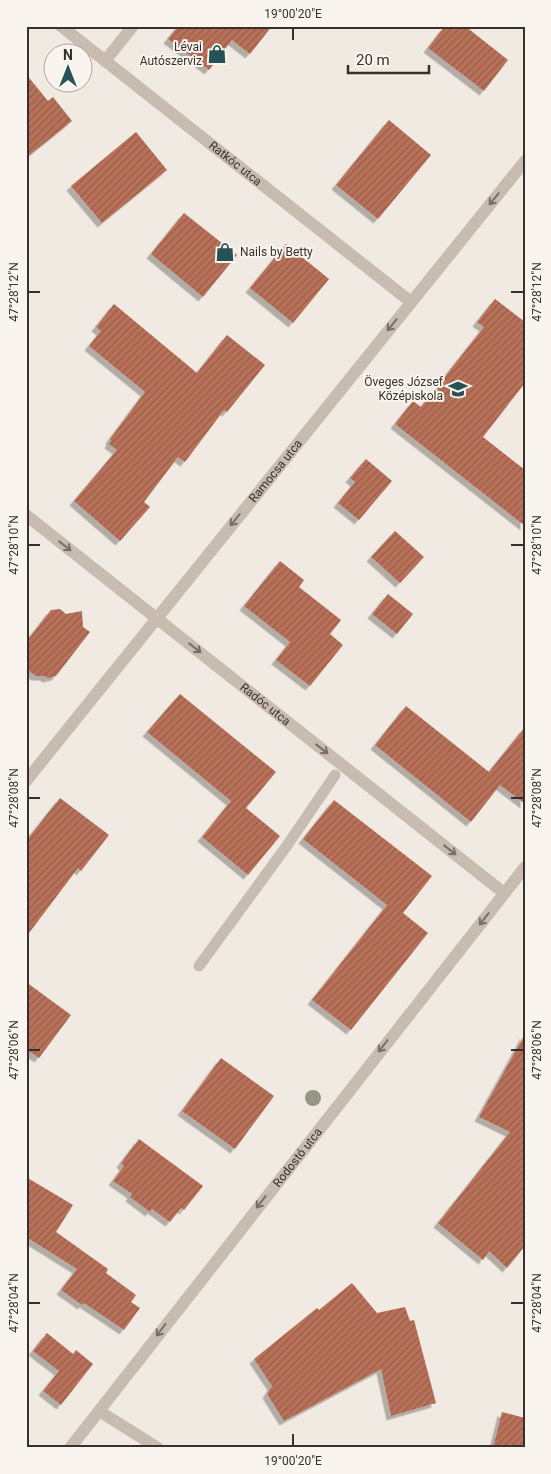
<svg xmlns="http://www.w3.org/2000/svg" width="551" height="1474" viewBox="0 0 551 1474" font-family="Roboto,sans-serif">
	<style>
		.building { fill: url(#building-hatch); filter: url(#shadow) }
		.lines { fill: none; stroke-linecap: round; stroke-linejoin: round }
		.lane { stroke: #c8bbaf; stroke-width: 11 }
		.street { stroke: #c8bbaf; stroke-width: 12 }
		.tree { fill: #949782 }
		.oneway { stroke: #796f67 }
		.ticks { fill: none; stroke: #38302c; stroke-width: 2 }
		.labels { text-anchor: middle; stroke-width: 4; stroke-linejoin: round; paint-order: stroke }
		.poi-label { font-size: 12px; fill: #38302c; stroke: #f9f4ee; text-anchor: end }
		.street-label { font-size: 12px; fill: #38302c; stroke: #f9f4ee }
		.neatline { fill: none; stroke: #38302c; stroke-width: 2 }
		.ticks-label { font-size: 12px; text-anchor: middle; fill: #38302c }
	</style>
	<defs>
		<pattern id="building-hatch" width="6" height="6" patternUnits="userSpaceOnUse" patternTransform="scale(1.25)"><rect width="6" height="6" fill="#b87159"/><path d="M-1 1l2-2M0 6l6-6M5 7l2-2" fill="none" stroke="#975d4a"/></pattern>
		<filter id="shadow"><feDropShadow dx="-4.5" dy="4.5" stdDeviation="0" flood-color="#0004"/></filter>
	</defs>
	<rect width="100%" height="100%" fill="#f1eae2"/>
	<!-- building -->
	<g class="building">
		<polygon points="178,26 272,26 250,54 232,40 209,70 168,39"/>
		<polygon points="445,26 465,26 508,60 484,91 428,48"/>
		<polygon points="26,74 48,101 53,97 72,121 26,158"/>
		<polygon points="389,120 431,155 378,219 336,185"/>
		<polygon points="136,132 167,170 102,223 71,186"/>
		<polygon points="184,213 237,255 203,297 151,254"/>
		<polygon points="286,244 329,279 293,323 250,288"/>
		<polygon points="495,299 525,322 525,383 483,437 525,470 525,526 395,424 413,401 421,407 484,327 477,322"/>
		<polygon points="114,304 197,373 227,335 265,365 227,412 224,410 185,462 178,457 144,502 150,507 120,541 74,501 117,450 109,444 111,441 110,439 145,392 89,346 101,331 96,327"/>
		<polygon points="366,459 392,481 359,520 338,503 355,482 350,478"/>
		<polygon points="395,531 424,557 400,583 371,557"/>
		<polygon points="280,561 304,580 299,587 341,620 330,634 343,645 310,686 276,660 290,642 244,606"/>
		<polygon points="388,594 413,614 397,634 372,614"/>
		<polygon points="60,609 66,614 82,611 83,627 90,632 56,676 48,678 44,676 36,676 29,671 26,661 26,642 51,610"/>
		<polygon points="180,694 276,772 246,808 280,836 248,875 202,837 231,801 147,732"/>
		<polygon points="406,706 489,772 525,727 525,804 500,785 471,822 375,745"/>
		<polygon points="60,798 109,835 81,871 78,868 26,937 26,841"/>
		<polygon points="334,800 432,876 403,913 428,933 351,1030 312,1000 387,905 303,839"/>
		<polygon points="26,982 71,1015 39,1058 26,1049"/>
		<polygon points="525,1034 525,1246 507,1268 489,1251 483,1260 438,1223 510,1132 479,1117"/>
		<polygon points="221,1058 274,1096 235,1149 182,1111"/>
		<polygon points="139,1139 203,1186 184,1210 181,1208 170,1222 152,1209 150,1212 130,1197 132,1194 113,1181 124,1166 121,1163"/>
		<polygon points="26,1177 73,1205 56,1232 108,1269 106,1273 136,1295 131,1302 140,1308 124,1330 84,1303 82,1305 61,1290 77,1269 26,1237"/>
		<polygon points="352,1283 377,1313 405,1307 410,1321 414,1320 436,1403 391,1416 381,1369 284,1421 267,1394 272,1386 254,1359 317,1308 319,1310"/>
		<polygon points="47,1333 73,1354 76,1350 93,1364 61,1405 43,1391 59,1371 33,1351"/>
		<polygon points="502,1412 525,1418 525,1448 493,1448"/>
	</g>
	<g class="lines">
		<!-- lane -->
		<polyline class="lane" points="199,966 286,847 335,775"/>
		<!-- street -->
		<g class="street">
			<path id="s1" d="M61 26 411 302"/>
			<polyline points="105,61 133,26"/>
			<path id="s2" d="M26 515 504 893"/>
			<path id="s3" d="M26 781 525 161"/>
			<polyline points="99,1411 158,1448"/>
			<path id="s4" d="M70 1448 525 867"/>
		</g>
	</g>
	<!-- trees -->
	<circle class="tree" cx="313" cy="1098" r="8"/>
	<!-- one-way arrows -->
	<defs><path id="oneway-shaft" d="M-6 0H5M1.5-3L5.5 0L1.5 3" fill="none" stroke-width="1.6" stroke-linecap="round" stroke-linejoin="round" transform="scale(1.25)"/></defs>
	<g class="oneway">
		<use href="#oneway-shaft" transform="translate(494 199) rotate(129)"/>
		<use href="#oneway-shaft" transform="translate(392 325) rotate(129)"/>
		<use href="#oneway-shaft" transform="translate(235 520) rotate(129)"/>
		<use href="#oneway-shaft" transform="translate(65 546) rotate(38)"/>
		<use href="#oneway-shaft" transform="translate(195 648) rotate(38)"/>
		<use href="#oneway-shaft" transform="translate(322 749) rotate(38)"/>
		<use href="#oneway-shaft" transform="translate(450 850) rotate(38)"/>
		<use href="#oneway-shaft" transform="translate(484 919) rotate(128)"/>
		<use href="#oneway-shaft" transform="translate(383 1046) rotate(128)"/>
		<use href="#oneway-shaft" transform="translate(261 1202) rotate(128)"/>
		<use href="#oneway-shaft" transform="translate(161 1330) rotate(127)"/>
	</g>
	<!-- ticks -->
	<path class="ticks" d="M293 28V40M28 292H40M511 292H524M28 545H40M511 545H524M28 798H40M511 798H524M28 1050H40M511 1050H524M28 1303H40M511 1303H524M293 1434V1446"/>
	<!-- icons -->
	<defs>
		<g id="shop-bare" transform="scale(1.5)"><path d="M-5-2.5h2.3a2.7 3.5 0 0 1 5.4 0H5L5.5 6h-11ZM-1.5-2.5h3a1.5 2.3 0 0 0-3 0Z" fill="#265155" stroke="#f9f4ee" stroke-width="2.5" paint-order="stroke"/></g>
		<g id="school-bare" transform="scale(1.5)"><path d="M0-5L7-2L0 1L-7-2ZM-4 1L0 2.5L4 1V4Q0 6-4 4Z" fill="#265155" stroke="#f9f4ee" stroke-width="2.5" paint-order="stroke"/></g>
	</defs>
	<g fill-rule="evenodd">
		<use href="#shop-bare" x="217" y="54"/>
		<use href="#shop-bare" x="225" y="252"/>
		<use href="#school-bare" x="458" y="389"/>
	</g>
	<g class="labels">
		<!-- poi labels -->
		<g class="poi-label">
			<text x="202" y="51">Lévai<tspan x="202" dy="14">Autószerviz</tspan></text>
			<text x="240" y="256" text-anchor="start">Nails by Betty</text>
			<text x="443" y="386">Öveges József<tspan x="443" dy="14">Középiskola</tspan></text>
		</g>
		<!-- street labels -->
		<g class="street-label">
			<text dy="4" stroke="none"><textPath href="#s1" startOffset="222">Ratkóc utca</textPath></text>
			<text dy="4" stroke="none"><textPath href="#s3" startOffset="398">Ramocsa utca</textPath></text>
			<text dy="4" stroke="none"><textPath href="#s2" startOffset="305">Radóc utca</textPath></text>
			<text dy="4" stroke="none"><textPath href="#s4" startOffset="369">Rodostó utca</textPath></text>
		</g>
	</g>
	<!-- border -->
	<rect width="551" height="1474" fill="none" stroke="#f9f4ee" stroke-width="55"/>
	<!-- north arrow -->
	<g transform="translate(68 68)"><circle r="24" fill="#f9f4ee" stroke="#aca6a0"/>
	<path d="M0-4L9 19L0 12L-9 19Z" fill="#265155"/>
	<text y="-8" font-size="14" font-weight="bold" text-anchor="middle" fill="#38302c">N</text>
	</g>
	<!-- scale -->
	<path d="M348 65v8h81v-8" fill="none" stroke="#38302c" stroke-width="2.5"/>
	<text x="356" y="65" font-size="15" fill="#38302c" stroke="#f9f4ee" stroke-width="4" paint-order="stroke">20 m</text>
	<rect x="28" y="28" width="496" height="1418" class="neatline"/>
	<g class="ticks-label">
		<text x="293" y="18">19°00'20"E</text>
		<text transform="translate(14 292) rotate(-90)" y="4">47°28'12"N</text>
		<text transform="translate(537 292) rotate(-90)" y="4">47°28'12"N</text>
		<text transform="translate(14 545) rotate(-90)" y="4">47°28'10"N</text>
		<text transform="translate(537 545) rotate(-90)" y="4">47°28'10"N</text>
		<text transform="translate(14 798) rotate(-90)" y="4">47°28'08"N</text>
		<text transform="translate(537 798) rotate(-90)" y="4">47°28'08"N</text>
		<text transform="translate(14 1050) rotate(-90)" y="4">47°28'06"N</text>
		<text transform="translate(537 1050) rotate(-90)" y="4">47°28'06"N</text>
		<text transform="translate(14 1303) rotate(-90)" y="4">47°28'04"N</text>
		<text transform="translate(537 1303) rotate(-90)" y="4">47°28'04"N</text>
		<text x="293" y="1465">19°00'20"E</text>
	</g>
</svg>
